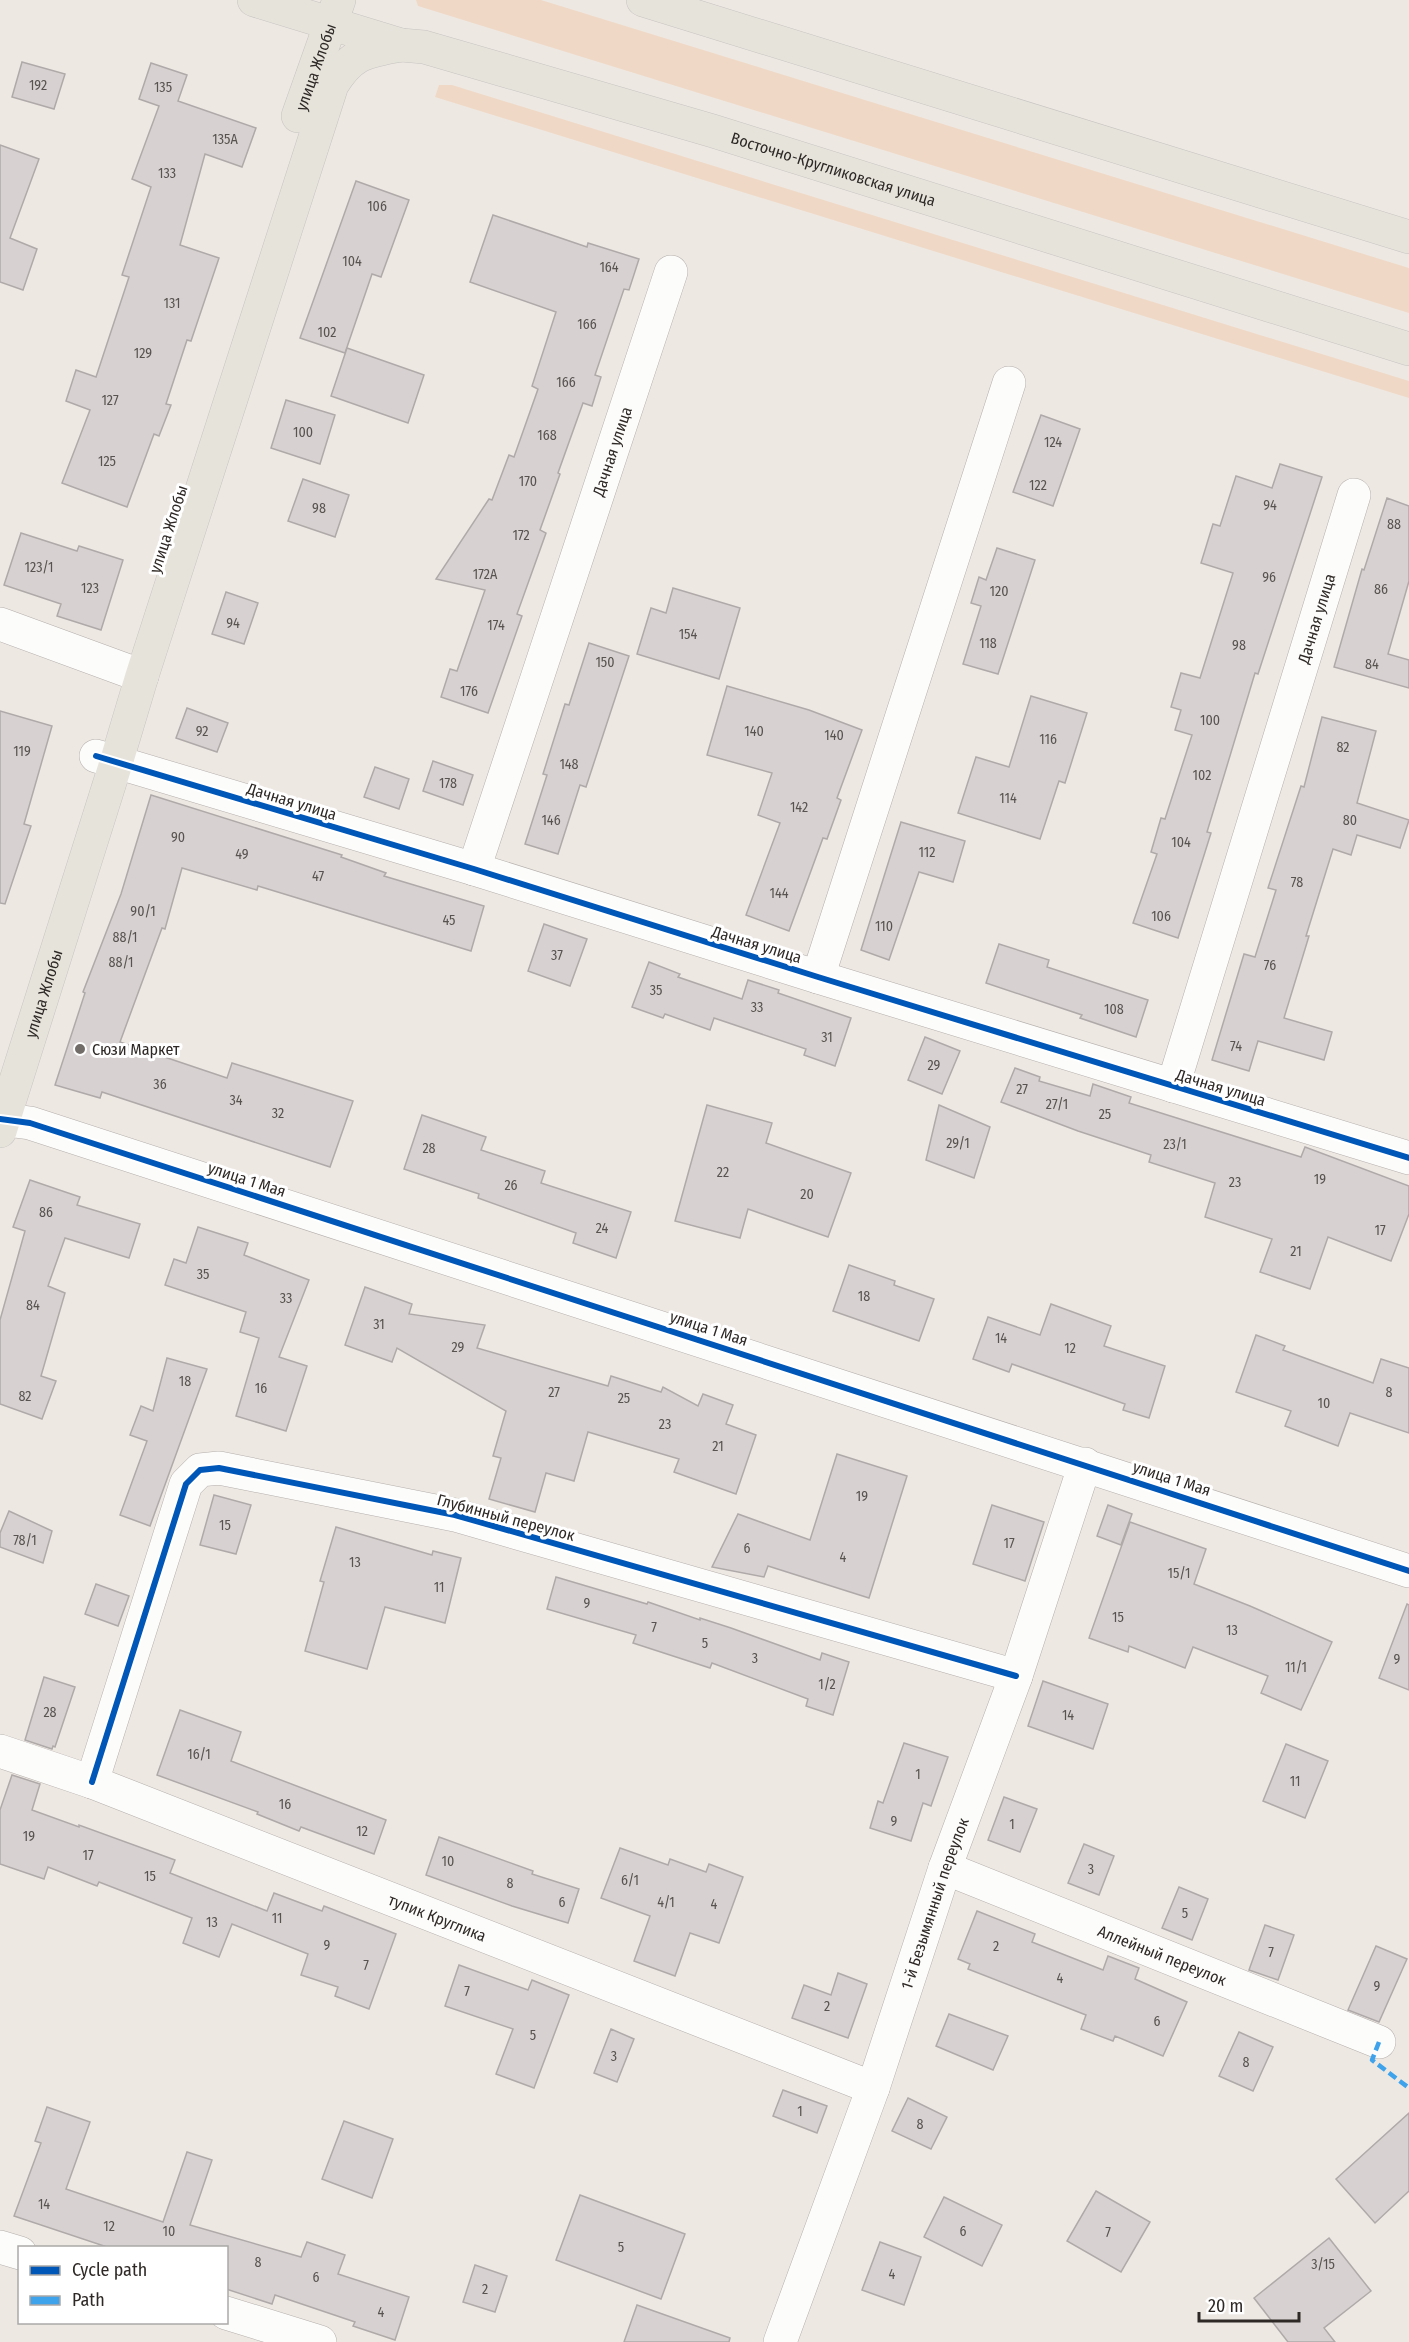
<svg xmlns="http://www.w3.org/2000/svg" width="1409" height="2342" viewBox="0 0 1409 2342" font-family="'Fira Sans Condensed',sans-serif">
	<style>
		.green { fill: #efd9c6 }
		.building { fill: #d7d2d1; stroke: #afaaa9; stroke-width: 1.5 }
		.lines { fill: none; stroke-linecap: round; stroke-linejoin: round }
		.minor-casing { stroke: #b4afab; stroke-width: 34 }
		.major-casing { stroke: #c7c4c1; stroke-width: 34 }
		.minor { stroke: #fcfcfb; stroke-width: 33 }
		.major { stroke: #e6e3db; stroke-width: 33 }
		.quiet { stroke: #3ea3eb; stroke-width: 4.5; stroke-dasharray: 9 4.5; stroke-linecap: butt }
		.cycleway-casing { stroke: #fff; stroke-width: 10 }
		.cycleway { stroke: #0057b8; stroke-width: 6 }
		.poi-dot { fill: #716c68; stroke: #fff; stroke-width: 2 }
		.labels { text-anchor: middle; stroke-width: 6; stroke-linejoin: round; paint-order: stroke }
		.number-label { font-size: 14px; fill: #585351 }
		.street-label { font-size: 16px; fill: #2e2926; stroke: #fff }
		.poi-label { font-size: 16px; fill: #2e2926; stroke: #fff; text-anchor: start }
	</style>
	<rect width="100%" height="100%" fill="#eee8e3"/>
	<!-- green -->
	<g class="green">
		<polygon points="416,0 541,0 1409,268 1409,313 418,6"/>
		<polygon points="439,85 452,85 1409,381 1409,398 435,97"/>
	</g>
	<!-- building -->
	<g class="building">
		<polygon points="22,62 65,74 54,109 12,97"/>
		<polygon points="151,63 187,75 178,101 256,128 242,167 205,154 180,245 219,258 191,341 187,340 166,404 171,405 159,436 154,434 127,507 62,483 90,410 66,401 76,370 96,377 129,277 122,275 151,187 132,179 159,106 139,99"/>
		<polygon points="0,145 39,159 10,238 37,249 23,290 0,282"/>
		<polygon points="356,181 409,200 381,277 372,274 345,353 300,338"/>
		<polygon points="493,215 587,247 588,243 639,259 629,290 624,289 595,375 601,377 592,406 583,403 558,473 560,474 540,530 546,533 517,614 522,616 488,713 441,697 450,669 457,671 485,590 436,579 489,499 492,500 509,455 514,457 538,389 532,386 556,312 470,282"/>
		<polygon points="347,348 424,375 408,423 331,396"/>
		<polygon points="286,400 335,415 320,464 271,448"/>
		<polygon points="1041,415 1080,429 1053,506 1013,492"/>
		<polygon points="1280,464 1322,477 1258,674 1255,673 1207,832 1211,833 1178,938 1133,923 1157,854 1151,852 1161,818 1165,819 1192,735 1175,730 1181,710 1171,707 1181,673 1200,678 1233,573 1201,563 1213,524 1220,526 1236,476 1272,488"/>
		<polygon points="303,479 349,495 335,537 288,521"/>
		<polygon points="1387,498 1409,506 1409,581 1388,654 1409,660 1409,688 1334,667 1362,569 1364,570"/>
		<polygon points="21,533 77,551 79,546 123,560 101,630 57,616 61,604 4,585"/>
		<polygon points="997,548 1035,560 998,674 963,664 981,606 971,603 979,577 986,580"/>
		<polygon points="673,588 740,608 719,679 637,654 651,608 666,613"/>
		<polygon points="226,592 258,603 244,644 212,634"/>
		<polygon points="589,643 629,656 586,787 580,785 558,854 525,844 547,775 543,774 565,704 569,705"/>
		<polygon points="727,686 809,710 862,730 837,798 841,800 827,839 823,838 789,931 746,915 780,823 758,815 772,773 707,755"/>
		<polygon points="1031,696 1087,713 1065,783 1059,781 1040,839 958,813 976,757 1009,767"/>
		<polygon points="187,708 228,723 217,752 176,738"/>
		<polygon points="0,711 52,726 24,824 31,826 5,904 0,903"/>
		<polygon points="1322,717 1376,731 1357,803 1409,820 1400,848 1357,835 1351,855 1333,849 1306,936 1309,936 1284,1018 1332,1032 1324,1060 1258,1041 1249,1071 1212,1060 1244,954 1255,957 1276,890 1268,888 1301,786 1304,787"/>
		<polygon points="433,761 473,775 463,805 423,791"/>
		<polygon points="375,767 409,779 399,809 364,797"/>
		<polygon points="151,795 342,855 341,857 386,873 384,876 484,906 471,951 258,886 257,890 182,868 165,929 162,928 120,1042 227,1078 232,1063 353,1101 330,1167 102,1092 100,1098 55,1085 85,993 83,992 121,894"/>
		<polygon points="901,822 965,841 953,882 919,872 889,960 861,950"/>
		<polygon points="544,924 587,939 570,986 528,971"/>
		<polygon points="999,944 1049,960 1047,967 1148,1000 1136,1037 1080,1018 1082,1015 986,983"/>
		<polygon points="649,962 680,974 678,977 742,999 748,980 779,990 778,993 851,1018 835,1066 804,1055 806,1049 714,1018 710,1030 665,1014 663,1018 632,1007"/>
		<polygon points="925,1037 960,1051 942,1094 908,1080"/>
		<polygon points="1015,1068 1040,1077 1039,1081 1090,1096 1093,1084 1131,1097 1129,1103 1301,1157 1305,1147 1409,1186 1409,1214 1391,1261 1328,1237 1310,1289 1260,1272 1272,1239 1205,1217 1215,1183 1149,1162 1151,1155 1078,1131 1001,1102"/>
		<polygon points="707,1105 772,1123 766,1143 851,1173 828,1237 748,1209 740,1238 675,1221"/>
		<polygon points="939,1105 990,1127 974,1178 926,1160"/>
		<polygon points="422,1115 486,1137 481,1150 545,1171 541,1183 631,1212 616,1258 573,1243 576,1233 478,1198 479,1194 404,1169"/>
		<polygon points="30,1180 80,1197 77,1205 140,1224 129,1258 65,1238 48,1286 65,1293 41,1376 56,1381 42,1419 0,1404 0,1320 25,1231 13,1227"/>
		<polygon points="198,1227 248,1243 244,1255 309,1280 279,1357 307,1366 286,1431 236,1416 259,1338 240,1332 246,1312 165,1285 174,1259 186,1263"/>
		<polygon points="849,1265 895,1281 894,1285 934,1299 919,1341 833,1311"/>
		<polygon points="365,1287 412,1304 409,1314 485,1325 477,1348 608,1386 611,1376 661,1392 663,1387 698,1406 703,1394 733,1405 726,1424 756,1435 736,1494 674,1472 679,1459 588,1432 574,1481 546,1473 535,1512 489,1499 501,1458 493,1456 506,1411 397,1348 392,1362 345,1345"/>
		<polygon points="1051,1304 1111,1326 1104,1346 1165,1366 1149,1418 1123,1410 1125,1404 1012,1364 1009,1372 973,1359 988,1317 1040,1335"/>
		<polygon points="1256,1335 1285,1346 1283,1350 1373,1383 1381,1359 1409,1368 1409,1433 1350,1413 1338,1446 1285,1426 1291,1411 1236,1392"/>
		<polygon points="167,1358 207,1369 150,1526 120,1515 147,1441 130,1435 141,1406 153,1411"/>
		<polygon points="837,1454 907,1476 869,1598 768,1566 764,1577 712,1567 738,1514 810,1540"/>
		<polygon points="214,1495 251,1505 236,1554 200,1545"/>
		<polygon points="992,1505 1044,1522 1025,1581 973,1564"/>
		<polygon points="1108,1505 1132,1514 1121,1545 1097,1536"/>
		<polygon points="9,1511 52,1531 43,1563 0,1547 0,1533"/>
		<polygon points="1130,1522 1206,1549 1194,1584 1250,1606 1332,1642 1301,1710 1261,1693 1268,1676 1193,1647 1185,1668 1129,1646 1128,1652 1089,1638"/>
		<polygon points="336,1527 432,1555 433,1551 461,1558 445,1623 385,1607 367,1669 305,1651 324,1582 320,1581"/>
		<polygon points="556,1577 647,1604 648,1602 700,1620 700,1618 731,1628 820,1660 822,1653 849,1662 833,1715 806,1706 808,1699 712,1663 710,1668 633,1643 636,1635 547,1609"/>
		<polygon points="96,1584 129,1596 118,1626 85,1614"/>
		<polygon points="1407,1604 1409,1605 1409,1690 1379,1678"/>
		<polygon points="44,1677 75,1687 55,1747 53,1746 52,1749 25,1740"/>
		<polygon points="1043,1681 1108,1704 1093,1749 1028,1726"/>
		<polygon points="180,1710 241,1732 231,1761 386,1820 374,1854 301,1827 299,1831 257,1814 258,1812 157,1775"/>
		<polygon points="904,1743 948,1757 931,1806 923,1803 911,1841 870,1828 878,1801 883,1803"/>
		<polygon points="1286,1744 1328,1761 1305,1818 1263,1801"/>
		<polygon points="12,1775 40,1784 32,1810 79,1827 79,1825 175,1860 170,1873 267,1911 274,1893 322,1911 324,1906 396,1934 369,2009 335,1996 338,1987 301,1975 308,1954 232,1924 219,1957 183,1943 192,1918 99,1882 97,1886 48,1867 44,1879 0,1864 0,1810"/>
		<polygon points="1004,1797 1037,1809 1020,1852 988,1840"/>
		<polygon points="439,1837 533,1871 532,1874 579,1889 568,1923 512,1906 426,1875"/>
		<polygon points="1084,1844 1114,1856 1099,1895 1068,1883"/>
		<polygon points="620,1848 668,1865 670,1859 706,1872 709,1864 743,1877 719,1943 690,1933 675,1976 634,1961 650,1916 601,1898"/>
		<polygon points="1179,1887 1208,1899 1192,1940 1162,1928"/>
		<polygon points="977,1911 1035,1934 1032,1942 1103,1970 1108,1956 1139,1968 1135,1979 1187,2002 1163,2056 1115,2036 1113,2041 1081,2029 1086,2015 968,1969 970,1964 958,1959"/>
		<polygon points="1265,1925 1294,1935 1278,1980 1249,1970"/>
		<polygon points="1376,1946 1407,1959 1379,2022 1348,2010"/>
		<polygon points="459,1965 528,1990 532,1980 569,1995 534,2088 496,2074 513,2029 445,2006"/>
		<polygon points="838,1973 867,1984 848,2038 792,2018 804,1985 831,1995"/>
		<polygon points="949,2014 1008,2036 993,2070 936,2046"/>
		<polygon points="611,2029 634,2039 617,2082 594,2073"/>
		<polygon points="1239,2032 1273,2047 1253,2091 1219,2076"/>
		<polygon points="783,2090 827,2106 817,2133 773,2116"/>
		<polygon points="908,2098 947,2117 931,2149 892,2131"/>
		<polygon points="47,2107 90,2122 66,2189 163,2222 187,2152 212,2160 190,2225 301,2257 307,2242 345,2255 338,2274 409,2297 395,2340 353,2326 355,2322 275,2295 272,2304 226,2289 226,2247 107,2247 14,2216 41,2143 35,2141"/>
		<polygon points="1409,2113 1409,2191 1375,2223 1336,2179"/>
		<polygon points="344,2121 393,2139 372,2198 322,2179"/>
		<polygon points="1096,2191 1150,2222 1121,2272 1067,2241"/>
		<polygon points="580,2195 685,2234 661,2299 556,2260"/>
		<polygon points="944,2197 1002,2225 982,2266 924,2237"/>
		<polygon points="1329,2238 1371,2291 1324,2328 1335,2342 1288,2342 1254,2298"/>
		<polygon points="880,2242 921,2257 904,2305 862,2290"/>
		<polygon points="475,2265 507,2276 495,2312 463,2302"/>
		<polygon points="637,2305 730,2338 729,2342 624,2342"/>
	</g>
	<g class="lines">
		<!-- minor casing -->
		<g class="minor-casing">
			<g id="minor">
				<polyline points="0,624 142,676"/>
				<polyline points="96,756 474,869 818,977 1409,1158"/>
				<path id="s1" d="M474 869 671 272"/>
				<polyline points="818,977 1009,383"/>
				<path id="s2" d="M1173 1086 1354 495"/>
				<polyline points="0,1119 30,1123 1409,1571"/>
				<path id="s3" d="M0 1751 92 1782 873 2088"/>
				<polyline points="92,1782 186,1484 200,1470 219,1468 455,1515 1016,1676"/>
				<path id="s4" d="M945 1868 1379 2042"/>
				<polyline points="0,2247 20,2253"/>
				<polyline points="226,2313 320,2342"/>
				<path id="s5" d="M780 2342 873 2088 945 1868 1016 1676 1085 1464"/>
			</g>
		</g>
		<!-- major casing -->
		<g class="major-casing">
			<g id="major">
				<path id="s6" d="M254 0 401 45 424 47 713 131 1409 349"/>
				<polyline points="643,0 1409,237"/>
				<path id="s7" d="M298 116 339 0"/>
				<path id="s8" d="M0 1131 116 763 142 676 332 85C352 52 366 52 401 45"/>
			</g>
		</g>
		<!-- minor -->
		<use href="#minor" class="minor"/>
		<!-- major -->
		<use href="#major" class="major"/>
		<!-- quiet -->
		<polyline class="quiet" points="1379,2042 1372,2060 1409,2088"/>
		<!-- cycleway casing -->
		<g class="cycleway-casing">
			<g id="cycleway">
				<polyline points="96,756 474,869 818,977 1409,1158"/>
				<polyline points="0,1119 30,1123 1409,1571"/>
				<polyline points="92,1782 186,1484 200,1470 219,1468 455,1515 1016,1676"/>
			</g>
		</g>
		<!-- cycleway -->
		<use href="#cycleway" class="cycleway"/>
	</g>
	<!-- markers -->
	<circle class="poi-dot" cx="80" cy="1049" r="6"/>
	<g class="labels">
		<!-- number labels -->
		<g class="number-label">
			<text x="38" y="90">192</text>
			<text x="163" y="92">135</text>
			<text x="225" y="144">135А</text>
			<text x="167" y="178">133</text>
			<text x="377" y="211">106</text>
			<text x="352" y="266">104</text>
			<text x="609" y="272">164</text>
			<text x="172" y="308">131</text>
			<text x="587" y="329">166</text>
			<text x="327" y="337">102</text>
			<text x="143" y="358">129</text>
			<text x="566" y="387">166</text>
			<text x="110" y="405">127</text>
			<text x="303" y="437">100</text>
			<text x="547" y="440">168</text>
			<text x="1053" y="447">124</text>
			<text x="107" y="466">125</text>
			<text x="528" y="486">170</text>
			<text x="1038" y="490">122</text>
			<text x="1270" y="510">94</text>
			<text x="319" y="513">98</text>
			<text x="1394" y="529">88</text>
			<text x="521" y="540">172</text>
			<text x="39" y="572">123/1</text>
			<text x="485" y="579">172А</text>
			<text x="1269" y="582">96</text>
			<text x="90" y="593">123</text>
			<text x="1381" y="594">86</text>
			<text x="999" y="596">120</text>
			<text x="233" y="628">94</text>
			<text x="496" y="630">174</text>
			<text x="688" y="639">154</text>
			<text x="988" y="648">118</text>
			<text x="1239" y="650">98</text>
			<text x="605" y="667">150</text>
			<text x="1372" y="669">84</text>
			<text x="469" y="696">176</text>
			<text x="1210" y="725">100</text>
			<text x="202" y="736">92</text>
			<text x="754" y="736">140</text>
			<text x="834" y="740">140</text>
			<text x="1048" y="744">116</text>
			<text x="1343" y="752">82</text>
			<text x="22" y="756">119</text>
			<text x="569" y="769">148</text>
			<text x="1202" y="780">102</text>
			<text x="448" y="788">178</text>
			<text x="1008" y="803">114</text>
			<text x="799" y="812">142</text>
			<text x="551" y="825">146</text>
			<text x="1350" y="825">80</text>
			<text x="178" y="842">90</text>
			<text x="1181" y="847">104</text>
			<text x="927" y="857">112</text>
			<text x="242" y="859">49</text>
			<text x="318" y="881">47</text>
			<text x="1297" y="887">78</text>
			<text x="779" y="898">144</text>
			<text x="143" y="916">90/1</text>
			<text x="1161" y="921">106</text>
			<text x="449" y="925">45</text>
			<text x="884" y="931">110</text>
			<text x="125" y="942">88/1</text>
			<text x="557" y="960">37</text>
			<text x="121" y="967">88/1</text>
			<text x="1270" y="970">76</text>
			<text x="656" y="995">35</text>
			<text x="757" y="1012">33</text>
			<text x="1114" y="1014">108</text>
			<text x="827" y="1042">31</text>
			<text x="1236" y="1051">74</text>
			<text x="934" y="1070">29</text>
			<text x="160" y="1089">36</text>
			<text x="1022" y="1094">27</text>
			<text x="236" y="1105">34</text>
			<text x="1057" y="1109">27/1</text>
			<text x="278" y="1118">32</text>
			<text x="1105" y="1119">25</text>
			<text x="958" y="1148">29/1</text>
			<text x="1175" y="1149">23/1</text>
			<text x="429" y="1153">28</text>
			<text x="723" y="1177">22</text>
			<text x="1320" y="1184">19</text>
			<text x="1235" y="1187">23</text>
			<text x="511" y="1190">26</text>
			<text x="807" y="1199">20</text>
			<text x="46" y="1217">86</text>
			<text x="602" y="1233">24</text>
			<text x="1380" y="1235">17</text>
			<text x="1296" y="1256">21</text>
			<text x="203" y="1279">35</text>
			<text x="864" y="1301">18</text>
			<text x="286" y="1303">33</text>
			<text x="33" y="1310">84</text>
			<text x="379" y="1329">31</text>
			<text x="1001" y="1343">14</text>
			<text x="458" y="1352">29</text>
			<text x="1070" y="1353">12</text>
			<text x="185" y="1386">18</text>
			<text x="261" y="1393">16</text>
			<text x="554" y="1397">27</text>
			<text x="1389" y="1397">8</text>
			<text x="25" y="1401">82</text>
			<text x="624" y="1403">25</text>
			<text x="1324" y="1408">10</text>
			<text x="665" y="1429">23</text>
			<text x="718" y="1451">21</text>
			<text x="862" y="1501">19</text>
			<text x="225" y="1530">15</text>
			<text x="25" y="1545">78/1</text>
			<text x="1009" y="1548">17</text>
			<text x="747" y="1553">6</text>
			<text x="843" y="1562">4</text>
			<text x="355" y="1567">13</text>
			<text x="1179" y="1578">15/1</text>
			<text x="439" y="1592">11</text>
			<text x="587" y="1608">9</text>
			<text x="1118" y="1622">15</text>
			<text x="654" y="1632">7</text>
			<text x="1232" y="1635">13</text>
			<text x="705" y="1648">5</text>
			<text x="755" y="1663">3</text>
			<text x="1397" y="1664">9</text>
			<text x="1296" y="1672">11/1</text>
			<text x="827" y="1689">1/2</text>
			<text x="50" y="1717">28</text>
			<text x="1068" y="1720">14</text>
			<text x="199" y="1759">16/1</text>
			<text x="918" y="1779">1</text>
			<text x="1295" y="1786">11</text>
			<text x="285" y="1809">16</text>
			<text x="894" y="1826">9</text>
			<text x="1012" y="1829">1</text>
			<text x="362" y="1836">12</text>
			<text x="29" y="1841">19</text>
			<text x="88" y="1860">17</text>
			<text x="448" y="1866">10</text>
			<text x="1091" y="1874">3</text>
			<text x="150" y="1881">15</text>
			<text x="630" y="1885">6/1</text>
			<text x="510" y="1888">8</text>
			<text x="562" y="1907">6</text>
			<text x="666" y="1907">4/1</text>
			<text x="714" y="1909">4</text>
			<text x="1185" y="1918">5</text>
			<text x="277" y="1923">11</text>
			<text x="212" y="1927">13</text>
			<text x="327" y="1950">9</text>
			<text x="996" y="1951">2</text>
			<text x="1271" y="1957">7</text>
			<text x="366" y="1970">7</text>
			<text x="1060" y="1983">4</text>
			<text x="1377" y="1991">9</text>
			<text x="467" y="1996">7</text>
			<text x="827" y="2011">2</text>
			<text x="1157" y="2026">6</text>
			<text x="533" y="2040">5</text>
			<text x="614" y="2061">3</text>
			<text x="1246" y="2067">8</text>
			<text x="800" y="2116">1</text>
			<text x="920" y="2129">8</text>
			<text x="44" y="2209">14</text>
			<text x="109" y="2231">12</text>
			<text x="169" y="2236">10</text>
			<text x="963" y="2236">6</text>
			<text x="1108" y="2237">7</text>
			<text x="621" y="2252">5</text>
			<text x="258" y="2267">8</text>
			<text x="1323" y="2269">3/15</text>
			<text x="892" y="2279">4</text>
			<text x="316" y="2282">6</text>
			<text x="485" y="2294">2</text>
			<text x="381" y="2317">4</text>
		</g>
		<!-- street labels -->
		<g class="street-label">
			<text dy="6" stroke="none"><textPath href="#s7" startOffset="52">улица Жлобы</textPath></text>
			<text dy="6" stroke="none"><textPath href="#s6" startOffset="604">Восточно-Кругликовская улица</textPath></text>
			<text dy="6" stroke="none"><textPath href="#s1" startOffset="440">Дачная улица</textPath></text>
			<text transform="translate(168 529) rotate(-72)" y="6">улица Жлобы</text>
			<text dy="6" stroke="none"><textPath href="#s2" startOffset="489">Дачная улица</textPath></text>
			<text transform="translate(292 801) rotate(17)" y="6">Дачная улица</text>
			<text transform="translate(757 944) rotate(17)" y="6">Дачная улица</text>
			<text dy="6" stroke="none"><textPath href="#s8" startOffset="144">улица Жлобы</textPath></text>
			<text transform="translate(1221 1087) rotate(17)" y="6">Дачная улица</text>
			<text transform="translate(247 1179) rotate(18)" y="6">улица 1 Мая</text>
			<text transform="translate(709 1328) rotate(18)" y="6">улица 1 Мая</text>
			<text transform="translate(1172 1478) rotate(18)" y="6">улица 1 Мая</text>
			<text transform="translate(506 1517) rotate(15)" y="6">Глубинный переулок</text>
			<text dy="6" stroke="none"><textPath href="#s5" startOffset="465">1-й Безымянный переулок</textPath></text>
			<text dy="6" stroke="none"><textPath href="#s3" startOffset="468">тупик Круглика</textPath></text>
			<text dy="6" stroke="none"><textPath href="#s4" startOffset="234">Аллейный переулок</textPath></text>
		</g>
		<!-- poi labels -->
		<g class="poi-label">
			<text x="92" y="1055">Сюзи Маркет</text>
		</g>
	</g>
	<!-- legend -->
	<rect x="18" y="2246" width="210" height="78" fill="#ffffff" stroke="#aba9a8" stroke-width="1.5"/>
	<rect x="30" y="2266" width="30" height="9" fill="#0057b8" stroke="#aba9a8" stroke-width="1.5"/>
	<text x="72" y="2276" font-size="18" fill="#2e2926">Cycle path</text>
	<rect x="30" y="2296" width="30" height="9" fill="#3ea3eb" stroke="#aba9a8" stroke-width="1.5"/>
	<text x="72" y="2306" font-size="18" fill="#2e2926">Path</text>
	<!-- scale -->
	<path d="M1199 2312v9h100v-9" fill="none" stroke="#2e2926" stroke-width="3"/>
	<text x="1208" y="2312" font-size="18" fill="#2e2926" stroke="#ffffff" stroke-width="4.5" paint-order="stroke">20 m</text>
</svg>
